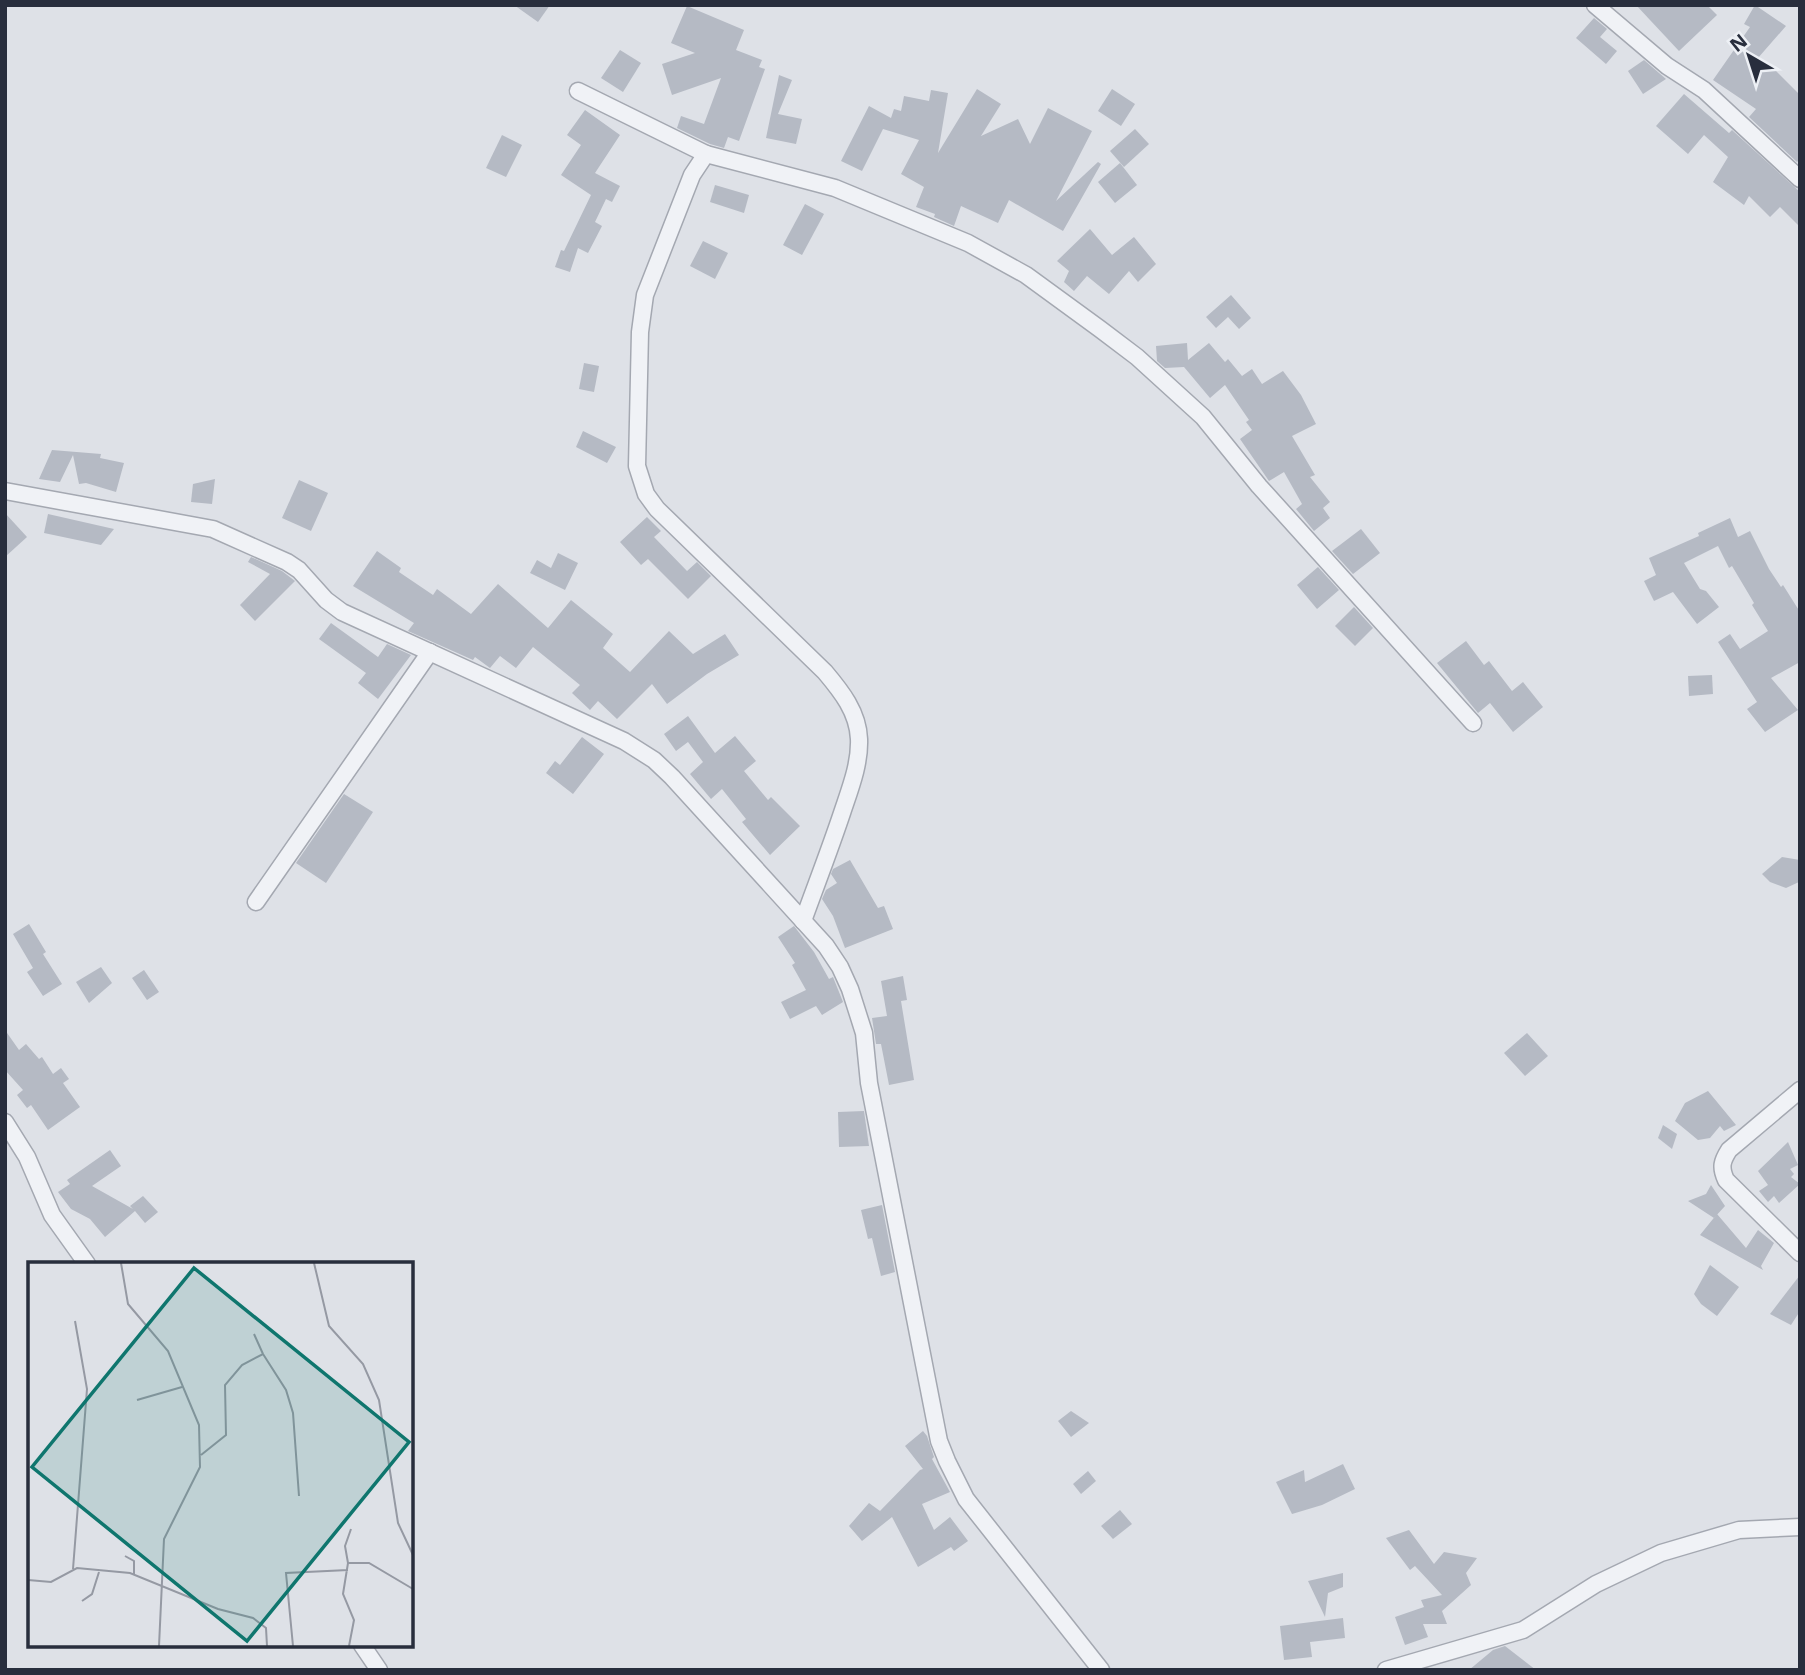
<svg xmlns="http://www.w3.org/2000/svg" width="1805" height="1675" viewBox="0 0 1805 1675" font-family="'Noto Sans',sans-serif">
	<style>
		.building { fill: #b5bac4 }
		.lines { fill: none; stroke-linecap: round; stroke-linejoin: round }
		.street-casing { stroke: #a4a8b1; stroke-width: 19 }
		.street { stroke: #f0f2f6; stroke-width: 16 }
		.inset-road { fill: none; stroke: #9599a3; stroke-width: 2 }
		.view { fill: #0f766e; fill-opacity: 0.15; stroke: #0f766e; stroke-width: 3.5 }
		.inset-edge { fill: none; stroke: #282e3d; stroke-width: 3.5 }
	</style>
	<rect width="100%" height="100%" fill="#dee1e7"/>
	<!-- building -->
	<g class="building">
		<polygon points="514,5 550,5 538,22"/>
		<polygon points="1636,5 1707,5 1717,15 1679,51"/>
		<polygon points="1755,5 1786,26 1758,58 1772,67 1800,95 1800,159 1797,162 1749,117 1756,109 1713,80 1750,27 1744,24"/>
		<polygon points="687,6 744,30 736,50 762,60 759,67 765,69 739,141 728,137 724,148 710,144 677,128 681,116 704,124 721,78 672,95 662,64 695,53 671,43"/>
		<polygon points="1594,18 1607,29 1600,37 1617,51 1606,64 1576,38"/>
		<polygon points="620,50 641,63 623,92 601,78"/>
		<polygon points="1644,60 1666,79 1643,94 1628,71"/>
		<polygon points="779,75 792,80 778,114 802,119 796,144 766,138"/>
		<polygon points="977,89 1001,104 981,136 1018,119 1030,144 1048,108 1092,131 1056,201 1098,162 1101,164 1063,231 1009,200 998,223 961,206 954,226 934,217 935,214 916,207 924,187 901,174 919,140 883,129 862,171 841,161 869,106 891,118 894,109 901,111 904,96 929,101 931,90 948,93 938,153"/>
		<polygon points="1112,89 1135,104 1121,126 1098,111"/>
		<polygon points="1684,94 1729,133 1732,130 1800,192 1800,227 1780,207 1770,217 1749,196 1744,205 1713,182 1728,157 1704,135 1688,154 1656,126"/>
		<polygon points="585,110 620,135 595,173 620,186 612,202 606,199 595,222 602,226 588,253 578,248 570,272 555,267 561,250 564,251 591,195 561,175 581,145 567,135"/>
		<polygon points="1135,129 1149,144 1124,167 1110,151"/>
		<polygon points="502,135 522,145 506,177 486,168"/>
		<polygon points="1120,163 1137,185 1115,203 1098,182"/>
		<polygon points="715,185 749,195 744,213 710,202"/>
		<polygon points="805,204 824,214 802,255 783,245"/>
		<polygon points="1090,229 1112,255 1134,237 1156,264 1138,282 1129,271 1109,294 1087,276 1074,291 1064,282 1069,271 1057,261"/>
		<polygon points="703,241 728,253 715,279 690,266"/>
		<polygon points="1231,295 1251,318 1239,329 1228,317 1216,328 1206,317"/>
		<polygon points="1187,343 1188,360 1209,343 1225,362 1228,359 1242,376 1252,369 1262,384 1283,371 1301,395 1316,424 1292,436 1315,475 1310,477 1330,502 1323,508 1330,518 1314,531 1296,509 1302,504 1284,472 1269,481 1240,439 1252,430 1246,422 1249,420 1225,385 1210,398 1184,367 1165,368 1157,361 1156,346"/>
		<polygon points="584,363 599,366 594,392 579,389"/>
		<polygon points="583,431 616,447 607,463 576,447"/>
		<polygon points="52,450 101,454 100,458 124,463 116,492 86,483 79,484 73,455 60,482 39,479"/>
		<polygon points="215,479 212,504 191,502 193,484"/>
		<polygon points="299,480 328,493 311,531 282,518"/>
		<polygon points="5,513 27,537 5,557"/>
		<polygon points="48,514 114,529 101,545 44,533"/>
		<polygon points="647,517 661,531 654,537 687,571 697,562 711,576 688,599 648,559 641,565 620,542"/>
		<polygon points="1730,518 1738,537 1750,531 1769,569 1781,587 1783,585 1800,612 1800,662 1771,678 1798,710 1765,732 1747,709 1757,702 1718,642 1730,634 1740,649 1768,631 1752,605 1754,603 1732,566 1729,568 1718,546 1684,563 1700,589 1706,591 1719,607 1697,624 1673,592 1654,601 1644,581 1656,575 1649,558 1699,536 1698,533"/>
		<polygon points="1361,529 1380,553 1353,574 1332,551"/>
		<polygon points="377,551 401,568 399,572 433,595 437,589 471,614 498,584 548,628 571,600 613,634 603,648 630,672 669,631 693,654 725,634 739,655 707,674 667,704 652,684 617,719 598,701 590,710 572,693 580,685 533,647 516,668 500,656 490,668 475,657 473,660 408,631 414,623 353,586"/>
		<polygon points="558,553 578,563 565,590 530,573 537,560 551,568"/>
		<polygon points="251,557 282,571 295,581 255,621 240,605 270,574 248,562"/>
		<polygon points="1318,567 1339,590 1317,609 1297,585"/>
		<polygon points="1354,607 1373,628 1355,646 1335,626"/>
		<polygon points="331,623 378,657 387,644 411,655 378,699 358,683 366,673 319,639"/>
		<polygon points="1466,641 1484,665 1489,661 1512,691 1523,682 1543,707 1513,732 1490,703 1478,713 1437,663"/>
		<polygon points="1712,675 1713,694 1689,696 1688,676"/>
		<polygon points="688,716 715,753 735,736 756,761 744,771 768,800 771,797 800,826 770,855 742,822 746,819 722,789 711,799 690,774 703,762 688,742 676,751 664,734"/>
		<polygon points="582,737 604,754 573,794 546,773 555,761 560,765"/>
		<polygon points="344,794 373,812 326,883 296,863"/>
		<polygon points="1782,857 1800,860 1799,882 1786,888 1770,882 1762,874"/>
		<polygon points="850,860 878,908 884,906 893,929 845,948 833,916 822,899 826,890 837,883 831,874 833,869"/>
		<polygon points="29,924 46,952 43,954 62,984 43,996 27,972 33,968 13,934"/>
		<polygon points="794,926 814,952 829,979 833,977 843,1002 822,1015 816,1006 790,1019 781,1002 806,990 792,965 795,963 778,937"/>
		<polygon points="101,967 112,983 89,1003 76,982"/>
		<polygon points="144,970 159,992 147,1000 132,978"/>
		<polygon points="903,976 907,1000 901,1001 914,1080 889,1085 881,1044 876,1044 872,1018 887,1016 881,981"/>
		<polygon points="5,1030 19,1050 26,1044 39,1059 42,1057 53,1074 61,1068 69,1079 63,1083 80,1107 48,1130 31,1105 27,1108 17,1095 23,1090 5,1070"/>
		<polygon points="1527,1033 1548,1056 1525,1076 1504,1053"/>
		<polygon points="1708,1091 1736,1125 1724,1131 1720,1126 1710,1138 1698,1140 1675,1121 1685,1103"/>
		<polygon points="864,1111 869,1146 839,1147 838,1112"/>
		<polygon points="1663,1125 1677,1134 1672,1149 1658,1138"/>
		<polygon points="1788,1142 1798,1165 1790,1169 1794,1174 1791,1177 1800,1184 1779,1203 1774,1196 1768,1202 1759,1191 1768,1185 1758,1171"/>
		<polygon points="110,1150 121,1166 92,1186 133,1209 130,1206 143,1196 158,1212 145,1223 135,1211 105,1237 90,1219 71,1209 58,1192 70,1184 67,1180"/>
		<polygon points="1711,1185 1725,1206 1714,1218 1688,1201 1706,1194"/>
		<polygon points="882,1205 895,1272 881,1276 872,1238 868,1239 861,1210"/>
		<polygon points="1717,1214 1746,1248 1758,1230 1774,1243 1761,1266 1763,1270 1700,1235"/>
		<polygon points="1710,1265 1739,1287 1717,1316 1701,1304 1694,1294"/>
		<polygon points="1800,1275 1800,1311 1791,1325 1770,1314"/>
		<polygon points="1071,1411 1089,1423 1071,1437 1058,1421"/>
		<polygon points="923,1431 927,1436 934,1457 932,1459 950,1492 922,1504 934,1530 950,1517 968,1541 954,1551 951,1547 918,1567 892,1517 862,1541 849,1526 869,1503 880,1511 920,1470 923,1469 905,1446"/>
		<polygon points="1343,1464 1355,1489 1322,1505 1292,1514 1276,1482 1304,1470 1305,1482"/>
		<polygon points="1088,1471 1096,1481 1081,1494 1073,1484"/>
		<polygon points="1120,1510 1132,1524 1113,1539 1101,1526"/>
		<polygon points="1409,1530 1434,1564 1444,1552 1477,1558 1466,1573 1471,1585 1442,1611 1447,1624 1423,1624 1428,1637 1405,1645 1395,1617 1424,1607 1421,1600 1442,1595 1415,1566 1410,1570 1386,1538"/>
		<polygon points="1343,1573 1343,1587 1328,1593 1325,1617 1308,1581"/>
		<polygon points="1343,1618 1345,1638 1310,1642 1312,1657 1284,1660 1280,1626"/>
		<polygon points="1505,1646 1536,1670 1469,1670 1493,1650"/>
	</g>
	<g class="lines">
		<!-- street casing -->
		<g class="street-casing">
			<g id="street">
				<polyline points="1595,5 1667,66 1704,90 1800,179"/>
				<polyline points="578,91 706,154"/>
				<polyline points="5,491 213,529 287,562 299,570 326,600 342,612 624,741 654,760 672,777 826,946 840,967 850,989 864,1033 869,1083 939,1441 947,1461 966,1499 1101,1670"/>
				<polyline points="256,902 430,652"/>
				<path d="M803 921C816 885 830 849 842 813 850 789 860 764 859 739 858 712 841 691 825 672L657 509 646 494 637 466 640 332 645 295 692 175 706 154 835 188 968 243 1026 275 1100 329 1137 357 1203 417 1259 486 1473 723"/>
				<path d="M1800 1090 1729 1150C1722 1161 1720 1167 1726 1180L1800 1253"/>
				<polyline points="5,1122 27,1157 52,1215 87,1264"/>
				<polyline points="362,1645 379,1670"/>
				<polyline points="1386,1670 1523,1630 1596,1584 1661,1553 1739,1530 1800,1527"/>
			</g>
		</g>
		<!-- street -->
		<use href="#street" class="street"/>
	</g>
	<!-- overview -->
	<g transform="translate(28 1262)">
		<rect width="385" height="385" fill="#dee1e7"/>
		<path class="inset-road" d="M93 1 100 42 140 89 171 163 172 205 136 277 131 384M286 1 301 64 335 102 351 138 370 261 385 293M226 72 235 92M109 138 154 125M173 193 198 173 197 123 214 103 235 92 258 128 265 151 271 234M97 294 106 299V312M320 301 317 284 323 267M45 307 59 127 47 59M0 318 23 320 49 306 102 311 190 347 225 356 238 366 239 384M54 339 64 332 71 310M265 384 258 311 320 308M321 384 326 358 315 332 320 301H341L385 327"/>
		<path class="view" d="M166 6 381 180 219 379 4 205Z"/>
		<rect width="385" height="385" class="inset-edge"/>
	</g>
	<!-- border -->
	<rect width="1805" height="1675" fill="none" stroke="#282e3d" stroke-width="14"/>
	<!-- north arrow -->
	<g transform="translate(1749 56) rotate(321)" stroke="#edf0f5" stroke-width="5" paint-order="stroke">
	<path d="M0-5L12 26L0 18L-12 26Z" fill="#282e3d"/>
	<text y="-10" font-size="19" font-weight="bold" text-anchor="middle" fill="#282e3d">N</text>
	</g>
</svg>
